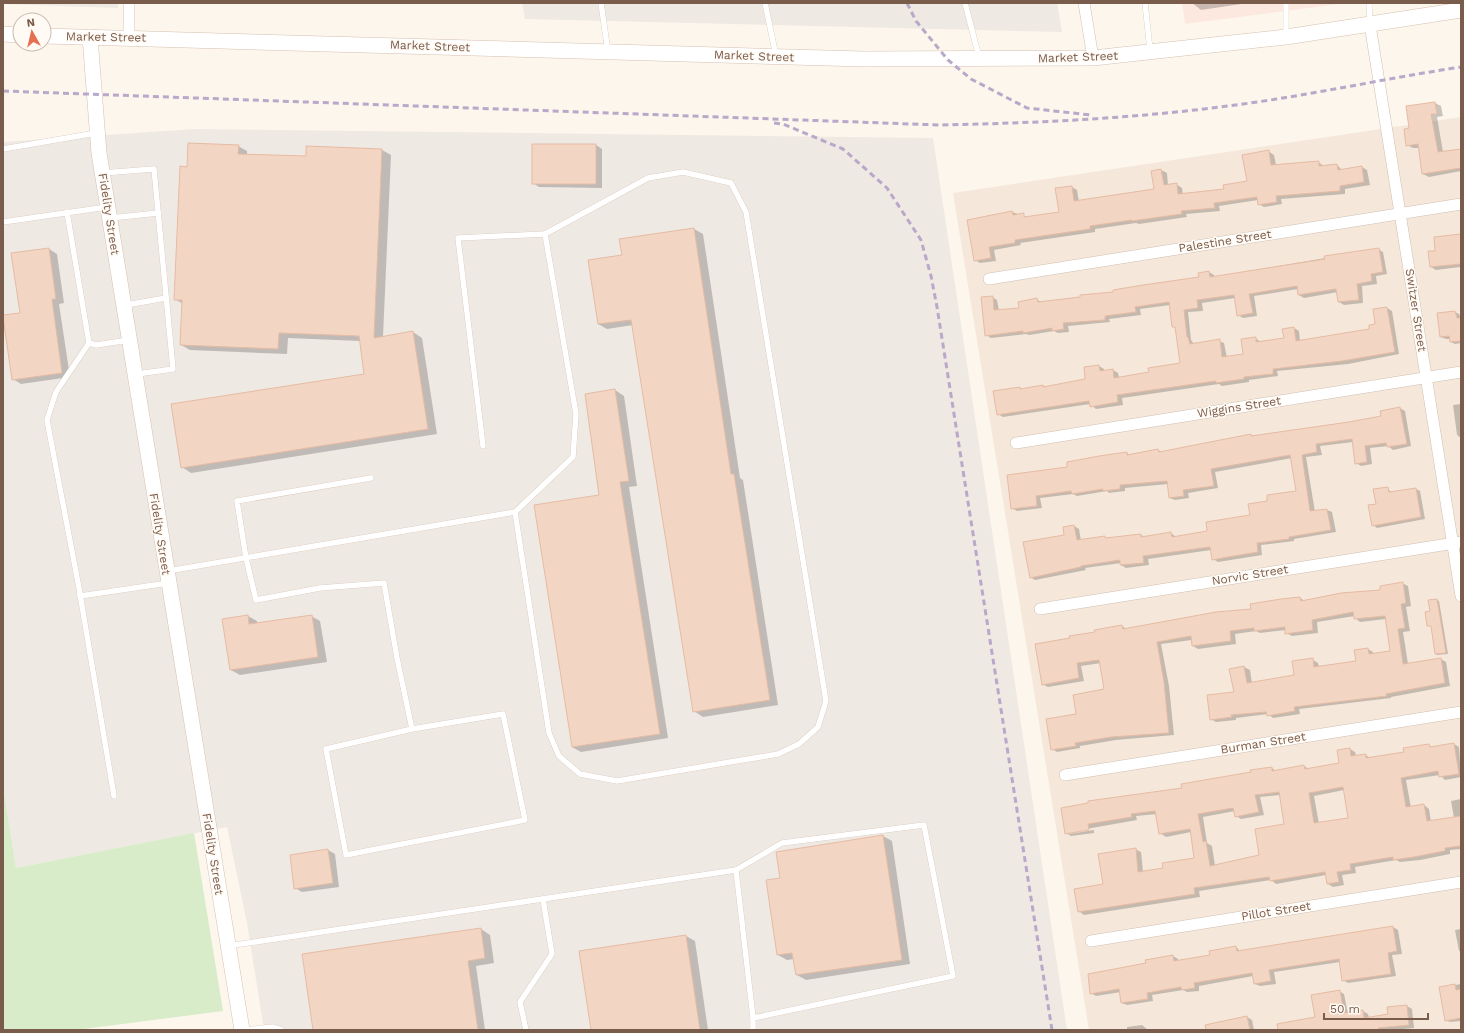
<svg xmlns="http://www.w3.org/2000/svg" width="1464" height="1033" viewBox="0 0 1464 1033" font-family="'Work Sans',sans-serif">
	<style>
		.residential { fill: #f5e8da }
		.commercial { fill: #fde8e0 }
		.industrial { fill: #efe9e4 }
		.green { fill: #d8ecc9 }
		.shadow { fill: #0003; fill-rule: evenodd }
		.building { fill: #f3d5c3; stroke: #e6bba3; fill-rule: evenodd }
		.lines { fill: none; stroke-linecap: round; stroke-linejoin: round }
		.lane-casing { stroke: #d1beb0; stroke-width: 6 }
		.street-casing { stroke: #d1beb0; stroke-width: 12 }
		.secondary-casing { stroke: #d6c0b0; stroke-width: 16 }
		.lane { stroke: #fff; stroke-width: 5.5 }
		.street { stroke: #fff; stroke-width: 11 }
		.secondary { stroke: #fff; stroke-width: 15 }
		.rail { stroke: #b9a8c9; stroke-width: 3; stroke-dasharray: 6 4; stroke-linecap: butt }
		.labels { text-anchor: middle; stroke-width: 3; stroke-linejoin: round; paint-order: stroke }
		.street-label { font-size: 12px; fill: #7a5c4d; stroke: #fffaf3 }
	</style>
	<rect width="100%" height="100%" fill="#fdf6ec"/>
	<!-- residential -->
	<polygon class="residential" points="1461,117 1461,1030 1089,1030 953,193"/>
	<!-- commercial -->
	<polygon class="commercial" points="1182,3 1347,3 1185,24"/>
	<!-- industrial -->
	<g class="industrial">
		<polygon points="3,3 118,3 118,8 3,4"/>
		<polygon points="522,3 1057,3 1062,32 525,19"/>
		<polygon points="194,129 933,138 1067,1030 264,1030 247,923 227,827 16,868 3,786 3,142"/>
	</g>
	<!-- green -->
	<polygon class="green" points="3,786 16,868 194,833 223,1011 76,1030 3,1030"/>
	<!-- shadow -->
	<g class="shadow">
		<polygon points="1192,3 1248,3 1201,10"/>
		<polygon points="1435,103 1441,106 1443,116 1437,117 1443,152 1461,150 1461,171 1429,177 1423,174 1420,148 1413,148 1407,145 1410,129 1407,107"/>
		<polygon points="596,145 602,149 602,188 539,187 533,183"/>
		<polygon points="238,146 247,151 247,155 307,157 307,147 382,150 391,155 383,337 413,332 422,338 437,434 191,473 182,467 365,374 360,341 288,338 287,354 190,350 181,345 183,304 175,299 188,168"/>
		<polygon points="1268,151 1274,155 1276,165 1318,162 1324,166 1337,165 1342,170 1362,167 1367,170 1370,185 1345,189 1345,194 1281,199 1282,204 1264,207 1259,204 1258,200 1219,206 1220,211 1186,214 1187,217 1139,224 1136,223 1095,229 1095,232 1020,243 1021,245 994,250 996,261 980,263 975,260 1012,212 1029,218 1060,212 1072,187 1077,190 1079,202 1155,190 1161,170 1167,173 1168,186 1176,184 1182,188 1183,195 1225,190 1248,182"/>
		<polygon points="694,229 703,234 740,478 743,480 778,705 703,717 694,711 633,325 607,329 598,324 623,256"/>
		<polygon points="1461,234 1460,267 1436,270 1431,267 1437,252"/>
		<polygon points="49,249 57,254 64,303 59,304 70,377 21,384 13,379 21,314"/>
		<polygon points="1378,249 1383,252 1387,274 1376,276 1377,284 1362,286 1363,303 1344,305 1339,302 1338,292 1304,298 1299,295 1298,289 1254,296 1257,316 1243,318 1238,315 1235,298 1202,303 1203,311 1188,312 1191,340 1194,344 1219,341 1224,343 1227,358 1244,355 1255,338 1261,342 1285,339 1294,328 1299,331 1300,341 1370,330 1376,325 1374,310 1387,308 1392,311 1399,354 1348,364 1277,371 1278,376 1249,380 1249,382 1222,386 1219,384 1122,398 1123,405 1096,409 1090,404 1003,417 998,414 1020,388 1022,389 1042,386 1045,387 1087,380 1099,366 1104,369 1104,372 1113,370 1118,373 1119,378 1150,373 1182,363 1176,328 1173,326 1170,305 1140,309 1141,315 1109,319 1110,322 1068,326 1069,332 1058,333 1054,331 1029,335 1026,334 991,338 986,335 992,297 997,300 999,311 1020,308 1037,300 1042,302 1114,293 1200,278 1209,272 1214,275 1214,277"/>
		<polygon points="1455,312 1459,314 1461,319 1461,343 1455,344 1451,342 1450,339 1446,339 1441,337 1438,313"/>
		<polygon points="615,390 624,396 637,486 629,487 668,738 581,752 572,747 600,496"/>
		<polygon points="1461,404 1461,438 1457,435 1453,405"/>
		<polygon points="1400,408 1405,411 1411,446 1393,450 1388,446 1370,448 1372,464 1361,466 1356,463 1353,442 1320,446 1322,455 1306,457 1315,512 1327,510 1332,512 1336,532 1294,539 1294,541 1261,545 1262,555 1218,562 1213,559 1211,550 1148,559 1149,565 1126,568 1121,565 1121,563 1085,568 1086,570 1035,580 1030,577 1066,535 1064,528 1074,526 1079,529 1081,541 1141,535 1146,537 1171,533 1176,537 1209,531 1251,516 1268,502 1297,492 1292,458 1215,472 1218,488 1188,493 1189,498 1175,500 1170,498 1168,484 1125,488 1125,491 1109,493 1107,491 1077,496 1073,494 1040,498 1042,508 1017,511 1012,508 1069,468 1127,453 1130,455 1158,450 1162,452 1251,435 1254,437 1383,417"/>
		<polygon points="1387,488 1392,493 1416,489 1420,491 1425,519 1377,528 1373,525 1377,505"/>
		<polygon points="1402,583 1408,586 1411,606 1406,607 1410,631 1403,632 1408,664 1441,659 1446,662 1450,686 1391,697 1391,698 1299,709 1300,714 1273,718 1268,714 1236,718 1236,720 1216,722 1211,719 1235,693 1231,670 1244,667 1250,670 1252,683 1295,676 1313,660 1318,663 1319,667 1357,661 1368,649 1373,652 1373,654 1391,652 1386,619 1360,622 1355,618 1355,616 1317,622 1318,633 1292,636 1286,633 1286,630 1260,633 1256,631 1235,634 1236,644 1198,649 1193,646 1192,640 1161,644 1169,686 1174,735 1116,740 1080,746 1080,748 1057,752 1052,749 1077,715 1105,690 1101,663 1081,666 1084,681 1048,687 1042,684 1071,639 1122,626 1128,630 1252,609 1300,598 1305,601 1381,591"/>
		<polygon points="1437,600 1439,601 1448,654 1437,655 1436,654 1432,626 1428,626 1431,612"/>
		<polygon points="248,616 257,621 257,624 311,616 320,621 327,662 240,675 231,670"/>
		<path d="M1454 744 1459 747 1461 777 1445 780 1440 775 1406 780 1411 808 1424 805 1429 809 1431 822 1454 818 1451 801 1461 799V849L1450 850V854L1420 860 1400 862 1396 860 1355 867 1356 873 1342 875 1344 885 1333 887 1328 884 1326 875 1276 884 1271 880 1199 891 1200 897 1084 915 1079 911 1135 849 1141 852 1143 872 1164 869 1195 859 1191 832 1166 837 1160 833 1157 814 1136 816 1137 820 1069 832V834L1094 830V833L1071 836 1066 833 1062 808 1183 789 1272 768 1276 771 1304 766 1309 769 1340 764 1350 749 1355 752 1356 756 1365 755 1371 758 1405 753 1429 745 1433 748ZM1344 790 1349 819 1319 824 1314 796ZM1280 795 1285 825 1260 856 1215 866 1212 846 1207 843 1203 817 1235 811 1236 816 1241 819 1264 815 1260 797Z"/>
		<polygon points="883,836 892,841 910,964 806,980 797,975 794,959 787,960 778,955 781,879"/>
		<polygon points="328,850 335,854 339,887 302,892 295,888 291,856"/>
		<polygon points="1393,927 1398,930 1402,954 1392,955 1396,976 1348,983 1343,980 1340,962 1274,972 1276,984 1260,986 1255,984 1253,976 1199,986 1199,991 1187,992 1183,990 1152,995 1153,1001 1127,1005 1122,1003 1121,992 1096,996 1091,993 1147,964 1173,956 1178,959 1178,961 1211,956 1236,947 1241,952"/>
		<polygon points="481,929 490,935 494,963 476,966 485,1030 314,1030"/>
		<polygon points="1461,929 1461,952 1459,951 1455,930"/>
		<polygon points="686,936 695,941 708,1030 592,1030 581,952"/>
		<polygon points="1461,984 1461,1021 1450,1022 1446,1020 1440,988"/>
		<polygon points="1339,991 1344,994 1348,1014 1363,1011 1368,1014 1369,1018 1389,1015 1407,1006 1412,1009 1414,1028 1392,1030 1287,1030 1316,1018"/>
		<polygon points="1247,1017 1252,1020 1254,1030 1226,1030"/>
		<polygon points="1142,1025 1148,1030 1127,1030 1127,1027"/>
	</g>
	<!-- building -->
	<g class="building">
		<polygon points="1435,102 1437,114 1431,114 1438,152 1461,149 1461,168 1422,174 1418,144 1406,146 1404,129 1409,128 1406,106"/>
		<polygon points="188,143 239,145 238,154 306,156 306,146 382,149 374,338 413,331 428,429 181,468 171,404 364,374 359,336 279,333 278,349 180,345 182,300 174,300 180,166 187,167"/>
		<rect x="532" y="144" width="64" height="40"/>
		<polygon points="1269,150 1271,165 1319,161 1319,166 1337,164 1338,170 1362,166 1364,182 1340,186 1340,191 1276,196 1277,202 1258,205 1257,197 1214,203 1215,208 1181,211 1182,214 1132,221 1132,220 1090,226 1090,229 1015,240 1015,243 989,247 991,258 974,261 967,220 1012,211 1013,215 1024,213 1024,217 1059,212 1055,188 1072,186 1074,201 1154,189 1151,171 1161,169 1164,185 1177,183 1178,194 1224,189 1223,185 1247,181 1242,155"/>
		<polygon points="694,228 731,474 734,474 770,700 693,712 631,320 598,324 588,260 622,255 619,239"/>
		<polygon points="1461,234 1461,264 1430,267 1428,251 1435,251 1434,237"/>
		<polygon points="49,248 56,299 52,299 62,373 12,380 3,317 3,315 20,313 11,253"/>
		<polygon points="1379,248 1383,272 1371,274 1372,281 1357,284 1359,300 1338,302 1336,289 1298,295 1297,286 1249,294 1253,313 1237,316 1234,295 1197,300 1198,308 1184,310 1187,337 1188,337 1190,344 1220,339 1222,357 1243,354 1241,339 1256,337 1256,342 1284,338 1282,329 1294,327 1296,341 1369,329 1369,325 1375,324 1373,309 1387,307 1395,352 1342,361 1273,369 1273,374 1244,377 1244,379 1216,383 1216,381 1117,395 1118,402 1090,407 1089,401 997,415 993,391 1020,387 1020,389 1043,385 1043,387 1085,379 1084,367 1099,365 1100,371 1113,369 1114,378 1149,372 1148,368 1180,363 1175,327 1172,327 1169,302 1135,307 1136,312 1105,316 1105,320 1063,323 1064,329 1052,331 1052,328 1023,333 1023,331 985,336 981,297 993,296 994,310 1019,308 1018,302 1037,298 1038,302 1080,297 1080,295 1113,292 1113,290 1143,285 1199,277 1198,273 1209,271 1210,277 1325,259 1324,256"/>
		<polygon points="1455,311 1457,318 1461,318 1461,341 1450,342 1449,336 1440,337 1437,313"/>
		<polygon points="615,389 629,481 620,482 660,734 572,747 534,505 599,495 585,394"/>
		<polygon points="1400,407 1407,444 1387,447 1386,443 1365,446 1367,462 1355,464 1352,439 1316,444 1317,452 1302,455 1310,511 1327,509 1331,530 1289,537 1289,539 1257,543 1258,552 1228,557 1212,560 1210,547 1143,556 1144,563 1120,565 1120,560 1081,566 1081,567 1030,578 1023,542 1064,535 1063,527 1074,525 1077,540 1105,536 1105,538 1141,534 1141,537 1171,532 1172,537 1207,531 1206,522 1250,515 1248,504 1267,501 1267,495 1296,491 1290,455 1211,469 1214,486 1183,490 1184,496 1169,498 1167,481 1120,485 1120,489 1103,491 1103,489 1072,494 1071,491 1036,496 1037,506 1011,509 1007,475 1067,467 1067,462 1099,456 1127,452 1127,455 1158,449 1159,452 1251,434 1251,436 1349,422 1381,416 1380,411"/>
		<polygon points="1388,487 1389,492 1416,488 1421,517 1372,526 1368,505 1376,504 1373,489"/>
		<polygon points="1403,582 1406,603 1401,604 1405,628 1398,629 1403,664 1441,658 1445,683 1386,694 1387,696 1294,707 1295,711 1267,716 1266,712 1231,715 1232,717 1210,720 1207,695 1234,692 1229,669 1244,666 1247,683 1294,675 1292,661 1313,658 1314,667 1356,661 1354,650 1368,648 1369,654 1390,651 1385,616 1354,619 1353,612 1312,620 1313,630 1285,634 1285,627 1254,631 1254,628 1230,631 1231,641 1192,646 1191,636 1157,642 1164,682 1169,733 1111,737 1075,743 1076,746 1051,750 1046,719 1076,714 1073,695 1104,689 1099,660 1077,663 1079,678 1042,685 1035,644 1070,638 1069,636 1095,632 1094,630 1122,625 1123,629 1216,612 1251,609 1250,604 1281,599 1300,597 1301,601 1341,593 1380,590 1380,586"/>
		<polygon points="1437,599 1446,653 1435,654 1431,626 1427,626 1425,612 1430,611 1428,600"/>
		<polygon points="248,615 249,624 312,615 318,657 230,670 222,619"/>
		<path d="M1454 743 1459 774 1439 777 1438 771 1401 778 1406 807 1424 804 1427 821 1461 816V846L1445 848V851L1414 857 1393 860V857L1350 864 1351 870 1337 872 1339 882 1327 884 1325 872 1270 881 1269 877 1194 888 1195 894 1078 912 1074 889 1103 884 1098 854 1136 848 1138 872 1163 868 1162 863 1194 858 1190 829 1159 834 1155 811 1131 814 1132 817 1088 824 1089 830 1065 834 1061 808 1088 803V801L1182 788 1181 784 1251 772 1250 770 1272 767V771L1304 765 1305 769 1339 763 1337 750 1350 748 1351 756 1366 754V758L1404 752 1403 748 1429 744 1430 747ZM1343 787 1348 818 1314 823 1309 793ZM1279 792 1284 824 1255 829 1259 855 1210 866 1206 841 1203 842 1198 814 1233 808 1235 817 1259 812 1255 795Z"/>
		<polygon points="883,835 902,960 796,975 792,953 777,955 766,880 780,878 776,852"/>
		<polygon points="328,849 333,883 294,889 290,855"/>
		<polygon points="1393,926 1397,951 1388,953 1391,974 1342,981 1339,959 1269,970 1271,981 1254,984 1252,973 1194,983 1195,988 1182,990 1181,987 1147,993 1148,999 1121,1003 1119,989 1090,994 1088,974 1146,963 1145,960 1173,955 1174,961 1210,955 1209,951 1236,946 1237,951"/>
		<polygon points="481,928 485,958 468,961 478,1030 313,1030 302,954"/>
		<polygon points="686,935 700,1030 591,1030 579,951"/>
		<polygon points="1455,984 1456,990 1461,989 1461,1018 1445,1021 1439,987"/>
		<polygon points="1340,990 1344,1013 1363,1010 1364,1018 1388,1014 1387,1007 1407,1005 1409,1025 1378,1028 1379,1030 1278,1030 1277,1024 1315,1017 1311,995"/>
		<polygon points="1247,1016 1250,1030 1206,1030 1205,1025"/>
	</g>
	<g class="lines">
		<!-- lane casing -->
		<g class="lane-casing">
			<g id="lane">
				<polyline points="601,3 608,52"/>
				<polyline points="765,3 776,56"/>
				<polyline points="965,3 979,57"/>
				<polyline points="1145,3 1150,50"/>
				<polyline points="1286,3 1286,37"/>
				<polyline points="1369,3 1370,23"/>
				<polyline points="3,149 96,133"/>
				<polyline points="102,173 154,169 173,369 137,374"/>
				<polyline points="67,212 89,343 96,345 129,340"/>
				<polyline points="111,218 158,213"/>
				<polyline points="3,222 107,207"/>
				<polyline points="126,305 166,298"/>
				<polyline points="89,343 56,392 47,420 79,588 114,796"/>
				<polyline points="483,446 458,238 545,234"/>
				<polyline points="371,478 237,501 246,558 256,600 320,588 384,583 397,658 412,729 503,714 525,820 346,855 326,749 412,729"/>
				<polyline points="168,571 515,512 573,457 576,414 545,234 648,178 683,172 731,183 746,212 826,701 818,727 799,744 778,754 617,781 580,774 559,756 549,733 515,512"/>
				<polyline points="80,596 168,583"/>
				<polyline points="736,870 753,1018"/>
				<polyline points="228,946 736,870 782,843 924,825 953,976 753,1018 753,1030"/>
				<polyline points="245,1030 273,1027 282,1030"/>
				<polyline points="526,1030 520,1002 552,954 543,899"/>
			</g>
		</g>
		<!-- street casing -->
		<g class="street-casing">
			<g id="street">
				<polyline points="129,3 129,37"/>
				<polyline points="1084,3 1093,58"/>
				<polyline points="1370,25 1461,596"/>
				<polyline points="989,279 1461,204"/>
				<polyline points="1016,443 1461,372"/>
				<polyline points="1040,609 1461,542"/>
				<polyline points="1065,775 1461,712"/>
				<polyline points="1091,941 1461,882"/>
			</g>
		</g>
		<!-- secondary casing -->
		<g class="secondary-casing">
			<g id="secondary">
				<polyline points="3,34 20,35"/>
				<polyline points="44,36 864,59 1093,58 1286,37 1461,10"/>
				<polyline points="90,37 99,153 242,1030"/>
			</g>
		</g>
		<!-- lane -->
		<use href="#lane" class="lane"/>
		<!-- street -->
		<use href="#street" class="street"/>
		<!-- secondary -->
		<use href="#secondary" class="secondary"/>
		<!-- rail -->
		<g class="rail">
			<polyline points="907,3 916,21 948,60 971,79 1027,108 1091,115"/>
			<path d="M3 91 939 125C1041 123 1142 118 1243 104 1316 94 1388 78 1461 67"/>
			<polyline points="774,123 783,124 843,149 887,188 921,240 931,276 937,307 1052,1030"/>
		</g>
	</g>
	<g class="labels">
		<!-- street labels -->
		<g class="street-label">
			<text transform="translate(106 37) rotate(1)" y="4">Market Street</text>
			<text transform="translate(430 46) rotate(2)" y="4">Market Street</text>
			<text transform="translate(754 56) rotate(2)" y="4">Market Street</text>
			<text transform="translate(1078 57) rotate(-2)" y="4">Market Street</text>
			<text transform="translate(109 214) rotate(81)" y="4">Fidelity Street</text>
			<text transform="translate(1225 241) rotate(-9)" y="4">Palestine Street</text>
			<text transform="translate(1416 310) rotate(81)" y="4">Switzer Street</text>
			<text transform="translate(1239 407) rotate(-9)" y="4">Wiggins Street</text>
			<text transform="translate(160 534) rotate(81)" y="4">Fidelity Street</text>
			<text transform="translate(1250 575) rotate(-9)" y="4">Norvic Street</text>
			<text transform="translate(1263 743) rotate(-9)" y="4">Burman Street</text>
			<text transform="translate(213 854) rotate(81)" y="4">Fidelity Street</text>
			<text transform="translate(1276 911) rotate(-9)" y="4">Pillot Street</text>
		</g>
	</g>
	<!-- border -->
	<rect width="1464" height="1033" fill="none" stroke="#7a5c4d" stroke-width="8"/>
	<!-- north arrow -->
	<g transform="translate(32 32) rotate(352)"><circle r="19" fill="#fffaf3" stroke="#cabbb1"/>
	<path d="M0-3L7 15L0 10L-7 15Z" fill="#e76f51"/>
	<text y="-6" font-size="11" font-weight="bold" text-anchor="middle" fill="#7a5c4d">N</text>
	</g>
	<!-- scale -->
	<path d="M1324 1013v6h104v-6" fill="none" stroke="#7a5c4d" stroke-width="2"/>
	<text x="1330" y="1013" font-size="12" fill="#7a5c4d" stroke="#fffaf3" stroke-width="3" paint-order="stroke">50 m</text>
</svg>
